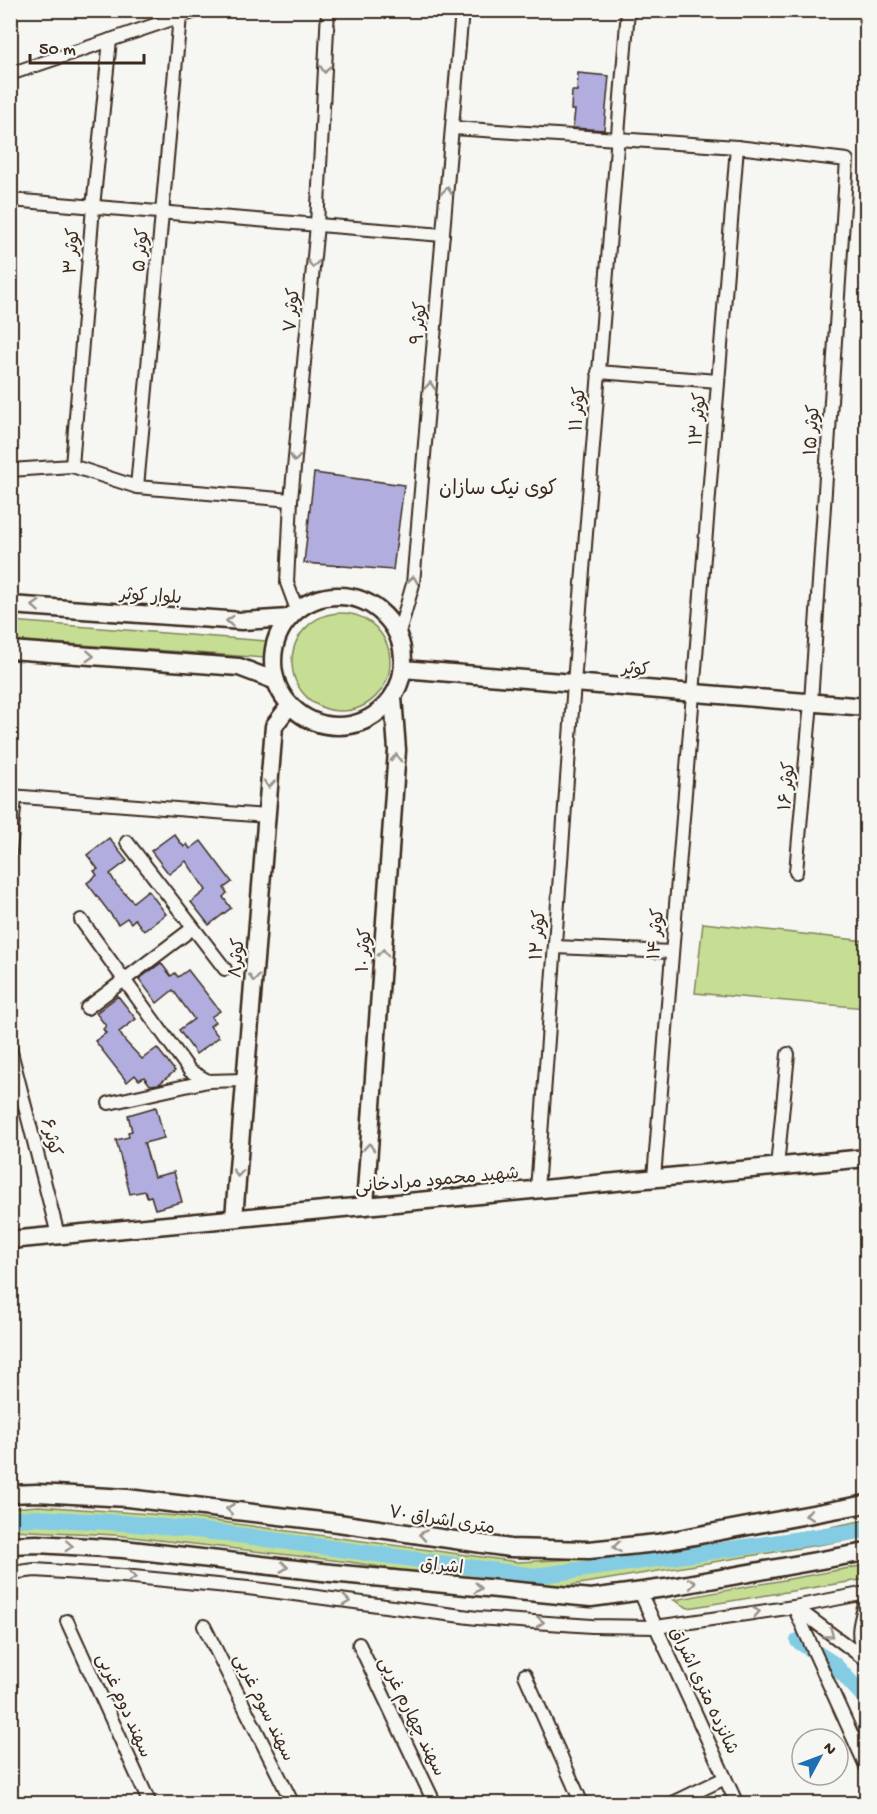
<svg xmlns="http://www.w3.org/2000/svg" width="877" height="1814" viewBox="0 0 877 1814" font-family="'Gochi Hand','Playpen Sans Arabic',sans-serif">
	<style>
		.green { fill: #c6de94; stroke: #808459; stroke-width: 1.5 }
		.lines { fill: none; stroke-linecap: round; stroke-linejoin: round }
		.canal { stroke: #83cce4; stroke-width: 16 }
		.building { fill: #b1adde; stroke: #3b2a1e; stroke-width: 1.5 }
		.street-casing { stroke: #3b2a1e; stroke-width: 16 }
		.secondary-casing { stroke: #3b2a1e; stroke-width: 21 }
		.street { stroke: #f6f6f2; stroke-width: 12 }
		.secondary { stroke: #f6f6f2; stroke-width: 16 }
		.oneway { stroke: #989088 }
		.labels { text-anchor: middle; stroke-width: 4.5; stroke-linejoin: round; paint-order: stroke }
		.street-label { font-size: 18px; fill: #3b2a1e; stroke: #f6f6f2 }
		.neighbourhood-label { font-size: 20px; fill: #3b2a1e; stroke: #f6f6f2 }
	</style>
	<rect width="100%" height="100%" fill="#f6f6f2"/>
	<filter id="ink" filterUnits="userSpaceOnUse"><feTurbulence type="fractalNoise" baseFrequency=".0167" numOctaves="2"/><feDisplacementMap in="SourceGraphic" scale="12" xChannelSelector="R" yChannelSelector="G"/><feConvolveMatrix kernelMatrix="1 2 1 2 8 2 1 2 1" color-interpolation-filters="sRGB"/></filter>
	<g filter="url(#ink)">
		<!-- green -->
		<g class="green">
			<circle cx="341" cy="662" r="49"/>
			<polygon points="11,621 266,641 265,658 11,640"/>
			<polygon points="703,923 866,941 866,1008 695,993"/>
			<polygon points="39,1506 177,1516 518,1562 650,1555 820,1529 866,1520 866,1537 567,1586 423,1574 350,1562 115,1535 11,1530 11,1508"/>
			<polygon points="866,1565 866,1579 688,1608 674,1600"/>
		</g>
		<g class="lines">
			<!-- canal -->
			<g class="canal">
				<polyline points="10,1519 37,1518 125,1523 223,1533 535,1576 866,1530"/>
				<polyline points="798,1641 834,1664 866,1699"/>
			</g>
		</g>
		<!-- building -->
		<g class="building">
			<polygon points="578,73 609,76 604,130 573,128 575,110 571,110 572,91 577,91"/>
			<polygon points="314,473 404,485 393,570 304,563"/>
			<polygon points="174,834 184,847 187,844 190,849 201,841 232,882 224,888 227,893 223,897 231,908 209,925 191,902 206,890 186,861 169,874 151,851"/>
			<polygon points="109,838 127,861 110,874 116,884 133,902 148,890 166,914 144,931 135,919 131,923 127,918 118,924 87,883 97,875 94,871 98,869 87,855"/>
			<polygon points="161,963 171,976 175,973 178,977 188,970 220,1011 211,1017 215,1022 210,1026 219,1037 196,1054 179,1030 194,1019 173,990 157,1003 139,979"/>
			<polygon points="118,996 136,1019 119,1032 125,1041 142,1059 157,1048 175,1071 159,1084 150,1085 144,1077 139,1080 135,1075 127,1082 95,1041 106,1033 103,1029 106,1026 96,1013"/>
			<polygon points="156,1107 164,1138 144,1143 154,1177 174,1172 182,1202 155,1209 151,1196 147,1197 145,1191 130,1194 116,1140 129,1137 128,1132 132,1131 128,1115"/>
		</g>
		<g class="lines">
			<!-- street casing -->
			<g class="street-casing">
				<g id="street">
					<polyline points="10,74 199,10"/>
					<polyline points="453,128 737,147 847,160 811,702 796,872"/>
					<polyline points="10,200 443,235"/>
					<polyline points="598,372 718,381"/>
					<polyline points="72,466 93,207 110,40"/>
					<polyline points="10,470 72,466 137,487 291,500"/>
					<polyline points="137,487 180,16"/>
					<polyline points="297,610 287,583 291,500 317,225 328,10"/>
					<polyline points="398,636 413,584 462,10"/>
					<polyline points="10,796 267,816"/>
					<polyline points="127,842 225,969"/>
					<polyline points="10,852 15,797"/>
					<polyline points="81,920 190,1071 208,1081 245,1080"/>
					<polyline points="555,947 672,952"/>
					<polyline points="87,1008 193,928"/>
					<polyline points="10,1048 58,1235"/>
					<polyline points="109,1103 208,1081"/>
					<polyline points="777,1167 788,1054"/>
					<polyline points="654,1178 737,147"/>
					<polyline points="537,1190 574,683 628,10"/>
					<polyline points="10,1573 35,1570 123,1576 248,1588 477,1618 592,1626 656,1627 794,1607 866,1593"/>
					<polyline points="640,1592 737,1804"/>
					<path d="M866 1601C859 1625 855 1635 866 1659"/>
					<polyline points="794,1607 866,1766"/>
					<polyline points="795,1607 866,1660"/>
					<polyline points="67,1621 150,1804"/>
					<polyline points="204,1626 293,1804"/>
					<polyline points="359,1644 435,1804"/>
					<polyline points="525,1675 582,1804"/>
					<polyline points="671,1804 725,1778"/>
				</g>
			</g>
			<!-- secondary casing -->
			<g class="secondary-casing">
				<g id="secondary">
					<circle cx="338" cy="661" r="65"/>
					<polyline points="10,605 242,621 289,618"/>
					<polyline points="10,650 239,667 276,681"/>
					<polyline points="403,669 866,707"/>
					<polyline points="365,1206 397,750 393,697"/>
					<polyline points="234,1218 274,726 290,705"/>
					<polyline points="10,1240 866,1158"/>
					<polyline points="10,1494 37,1493 127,1498 338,1523 510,1548 589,1550 657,1543 866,1504"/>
					<polyline points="10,1545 37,1544 123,1549 331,1573 591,1598 665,1588 866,1552"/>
				</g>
			</g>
			<!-- street -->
			<use href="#street" class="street"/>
			<!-- secondary -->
			<use href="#secondary" class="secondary"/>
		</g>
		<!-- one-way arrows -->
		<defs><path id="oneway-chevron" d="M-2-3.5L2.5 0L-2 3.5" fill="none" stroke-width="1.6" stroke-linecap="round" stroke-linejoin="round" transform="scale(1.5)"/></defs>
		<g class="oneway">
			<use href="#oneway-chevron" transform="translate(325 69) rotate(93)"/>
			<use href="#oneway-chevron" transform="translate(447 191) rotate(-85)"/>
			<use href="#oneway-chevron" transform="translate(313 264) rotate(95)"/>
			<use href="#oneway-chevron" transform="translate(430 386) rotate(-85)"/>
			<use href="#oneway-chevron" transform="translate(295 458) rotate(95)"/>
			<use href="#oneway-chevron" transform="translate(413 580) rotate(-82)"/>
			<use href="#oneway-chevron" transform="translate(36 606) rotate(-176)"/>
			<use href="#oneway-chevron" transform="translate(230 621) rotate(-176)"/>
			<use href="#oneway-chevron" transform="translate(90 656) rotate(4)"/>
			<use href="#oneway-chevron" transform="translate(396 758) rotate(-87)"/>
			<use href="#oneway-chevron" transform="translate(269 784) rotate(95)"/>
			<use href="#oneway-chevron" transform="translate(383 953) rotate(-86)"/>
			<use href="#oneway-chevron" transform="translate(254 978) rotate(95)"/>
			<use href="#oneway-chevron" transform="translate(369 1147) rotate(-86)"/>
			<use href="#oneway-chevron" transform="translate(238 1173) rotate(95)"/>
			<use href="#oneway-chevron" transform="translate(230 1509) rotate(-173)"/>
			<use href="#oneway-chevron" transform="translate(809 1515) rotate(169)"/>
			<use href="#oneway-chevron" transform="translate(423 1535) rotate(-171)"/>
			<use href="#oneway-chevron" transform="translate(69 1546) rotate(3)"/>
			<use href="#oneway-chevron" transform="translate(617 1547) rotate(174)"/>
			<use href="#oneway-chevron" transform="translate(284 1567) rotate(7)"/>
			<use href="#oneway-chevron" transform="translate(132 1577) rotate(5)"/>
			<use href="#oneway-chevron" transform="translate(692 1583) rotate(-10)"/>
			<use href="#oneway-chevron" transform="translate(478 1588) rotate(6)"/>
			<use href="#oneway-chevron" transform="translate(346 1601) rotate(7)"/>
			<use href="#oneway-chevron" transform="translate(756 1612) rotate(-8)"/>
			<use href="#oneway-chevron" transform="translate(540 1622) rotate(4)"/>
			<use href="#oneway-chevron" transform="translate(830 1634) rotate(36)"/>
		</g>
	</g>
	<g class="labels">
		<!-- street labels -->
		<g class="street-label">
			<text transform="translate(140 250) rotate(-85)" y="6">کوثر ۵</text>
			<text transform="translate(71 251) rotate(-86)" y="6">کوثر ۳</text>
			<text transform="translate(291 310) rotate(-85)" y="6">کوثر ۷</text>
			<text transform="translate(418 323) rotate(-85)" y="6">کوثر ۹</text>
			<text transform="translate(577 409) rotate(-85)" y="6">کوثر ۱۱</text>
			<text transform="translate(697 419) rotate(-85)" y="6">کوثر ۱۳</text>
			<text transform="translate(811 430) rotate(-86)" y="6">۱۵ کوثر</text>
			<text transform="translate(151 595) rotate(4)" y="6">بلوار کوثر</text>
			<text transform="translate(636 668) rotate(5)" y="6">کوثر</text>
			<text transform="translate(786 786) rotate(-85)" y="6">کوثر ۱۶</text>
			<text transform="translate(655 934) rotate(-85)" y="6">کوثر ۱۴</text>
			<text transform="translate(537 935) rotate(-86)" y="6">کوثر ۱۲</text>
			<text transform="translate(363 950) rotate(-86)" y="6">کوثر ۱۰</text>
			<text transform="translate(236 958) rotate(-85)" y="6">کوثر۸</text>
			<text transform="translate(52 1137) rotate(76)" y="6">کوثر۶</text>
			<text transform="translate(437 1179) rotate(-5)" y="6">شهید محمود مرادخانی</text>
			<text transform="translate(442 1519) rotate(9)" y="6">۷۰ متری اشراق</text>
			<text transform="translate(442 1565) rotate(6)" y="6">اشراق</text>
			<text transform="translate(705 1690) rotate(65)" y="6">شانزده متری اشراق</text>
			<text transform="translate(125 1705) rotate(66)" y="6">سهند دوم غربی</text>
			<text transform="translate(265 1707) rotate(64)" y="6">سهند سوم غربی</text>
			<text transform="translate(413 1716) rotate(64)" y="6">سهند چهارم غربی</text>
		</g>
		<!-- neighbourhood labels -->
		<g class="neighbourhood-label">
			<text x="498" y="494">کوی نیک سازان</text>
		</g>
	</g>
	<!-- margin -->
	<rect width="877" height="1814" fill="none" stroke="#f6f6f2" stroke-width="36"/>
	<rect x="18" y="18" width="841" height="1778" fill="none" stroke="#3b2a1e" stroke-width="2" filter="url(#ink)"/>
	<!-- north arrow -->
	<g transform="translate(820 1757) rotate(49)"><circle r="28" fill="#f6f6f2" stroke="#aba49d" stroke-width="1.5"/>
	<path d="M0-4.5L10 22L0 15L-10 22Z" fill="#1f6fb2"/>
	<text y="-9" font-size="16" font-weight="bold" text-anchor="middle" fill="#3b2a1e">N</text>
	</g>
	<!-- scale -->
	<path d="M30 54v9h114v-9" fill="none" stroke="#3b2a1e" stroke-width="3"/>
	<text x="39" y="54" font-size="18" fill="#3b2a1e" stroke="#f6f6f2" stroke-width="4.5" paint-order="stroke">50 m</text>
</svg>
